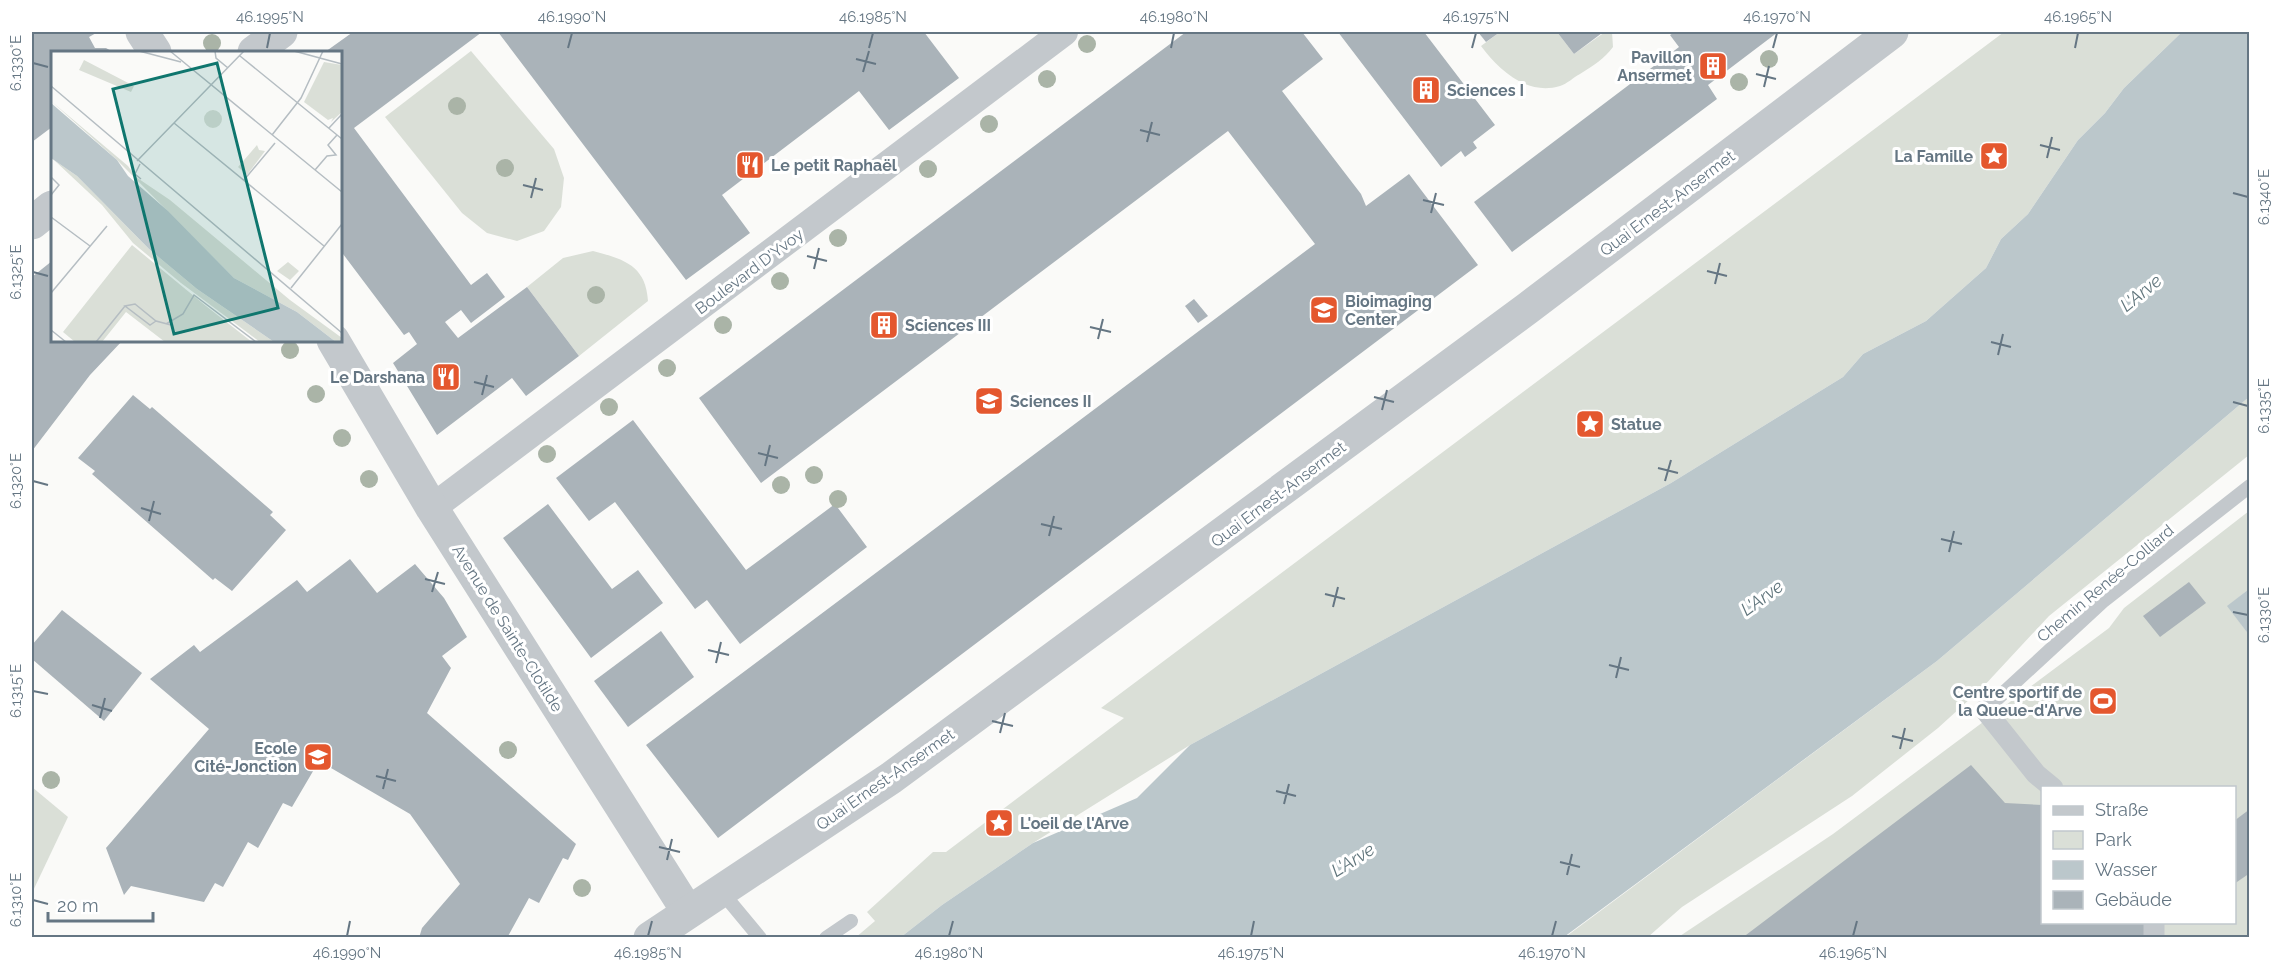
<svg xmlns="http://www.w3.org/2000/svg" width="2281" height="969" viewBox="0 0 2281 969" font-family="Raleway,sans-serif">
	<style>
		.green { fill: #dadfd7; fill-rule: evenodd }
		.water { fill: #bbc7cb }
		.building { fill: #aab3b9 }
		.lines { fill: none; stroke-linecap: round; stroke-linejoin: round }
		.service { stroke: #c3c8cc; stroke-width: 14 }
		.pedestrian { stroke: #c3c8cc; stroke-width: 21 }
		.minor { stroke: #c3c8cc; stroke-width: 28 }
		.tertiary { stroke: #c3c8cc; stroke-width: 33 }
		.tree { fill: #aab4a7 }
		.ticks { fill: none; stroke: #657683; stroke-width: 2 }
		.labels { text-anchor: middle; stroke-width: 6; stroke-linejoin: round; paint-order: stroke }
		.poi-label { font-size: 16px; font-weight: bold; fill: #657683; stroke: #fff; text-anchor: start }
		.street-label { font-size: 16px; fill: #657683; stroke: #fff }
		.water-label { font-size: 18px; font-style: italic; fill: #60757c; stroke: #fff }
		.inset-road { fill: none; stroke: #b5bdc2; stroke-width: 1.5 }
		.view { fill: #0f766e; fill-opacity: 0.15; stroke: #0f766e; stroke-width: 3 }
		.inset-edge { fill: none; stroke: #657683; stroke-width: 3 }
		.neatline { fill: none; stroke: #657683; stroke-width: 2 }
		.ticks-label { font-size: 15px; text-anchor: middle; fill: #657683 }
	</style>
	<rect width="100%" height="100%" fill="#fafaf8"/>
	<!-- green -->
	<g class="green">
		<path d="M1500 32H1557L1574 54 1605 32H1612L1613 47C1604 59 1594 65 1580 74 1574 77 1567 84 1560 86 1527 96 1499 70 1481 46Z"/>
		<polygon points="2004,32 2182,32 2124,88 2105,113 2078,140 2028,214 2001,239 1986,268 1926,321 1863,354 1843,377 1671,483 1190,745 1033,843 942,905 901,937 855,938 875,921 867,912 933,852 946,852 1124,718 1101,708"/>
		<polygon points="471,51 554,149 564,178 561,207 544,231 517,241 487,233 462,213 385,117"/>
		<path d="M593 251C623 259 646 265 648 301L579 356 527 287 563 258Z"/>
		<polygon points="2249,397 2249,455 2049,616 1982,688 1938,728 1852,796 1682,907 1648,937 1564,938 1937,661"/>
		<path d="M2249 511V589L2228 606 2249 635V937L1677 938 1833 834 2109 628 2124 608ZM2042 788H2234V922H2042Z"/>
		<polygon points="32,787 68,817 32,893"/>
	</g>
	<!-- water -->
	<g class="water">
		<polygon points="2182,32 2249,32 2249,397 1937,661 1564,937 901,937 942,905 1033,843 1137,798 1190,745 1671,483 1843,377 1863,354 1926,321 1986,268 2001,239 2028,214 2078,140 2105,113 2124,88"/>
		<polygon points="2249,589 2249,635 2227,606"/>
	</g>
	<!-- building -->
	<g class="building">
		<polygon points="32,32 98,32 89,37 95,48 106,48 113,52 52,52 52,127 32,142"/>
		<polygon points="353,32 482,32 354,128 471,285 487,273 505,297 471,323 461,310 445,322 458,338 527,287 579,356 526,396 512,378 437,435 393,363 417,344 409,332 404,335 340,250 340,52 325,52"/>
		<polygon points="498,32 924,32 959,78 889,130 859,91 722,195 750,233 686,280"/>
		<polygon points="1186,32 1302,32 1323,59 1282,91 1361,194 1366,206 1409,174 1478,265 718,838 646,745 1315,244 1228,131 761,483 699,398"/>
		<polygon points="1338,32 1424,32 1495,125 1473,142 1477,148 1465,157 1461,151 1441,167"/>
		<polygon points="1478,32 1500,32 1486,42"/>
		<polygon points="1557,32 1601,32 1602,33 1574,54"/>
		<polygon points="1675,32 1778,32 1708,85 1717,99 1512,252 1474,202 1679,47 1670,35"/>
		<polygon points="52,261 52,340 123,340 90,375 32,451 32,277"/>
		<polygon points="1194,299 1208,316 1198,323 1185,306"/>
		<polygon points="133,395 150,409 152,407 273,512 270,515 286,530 232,591 215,578 213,580 92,474 95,471 78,458"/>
		<polygon points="633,420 746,570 835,504 867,547 740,644 707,600 695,609 615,502 589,521 556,478"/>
		<polygon points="548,504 612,589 638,570 663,603 591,658 503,538"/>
		<polygon points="350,559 377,593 415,564 444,598 467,637 442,656 451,668 427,713 576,844 568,860 563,858 539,903 529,898 507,938 419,938 422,928 460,884 410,814 319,761 292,807 283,803 258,848 248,842 223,887 215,883 204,902 131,886 124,895 106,848 209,729 150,679 194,645 200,652 297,580 307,592"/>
		<polygon points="2189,582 2206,603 2160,637 2143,616"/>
		<polygon points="62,610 142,673 104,721 32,659 32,645"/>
		<polygon points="661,631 694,677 628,727 594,681"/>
		<polygon points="1971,765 2005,803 2042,805 2042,922 2145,922 2145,938 1742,938"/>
		<polygon points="2250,809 2250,873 2234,884 2234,821"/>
	</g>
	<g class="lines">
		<!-- service -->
		<g class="service">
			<polyline points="1985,710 2102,602 2250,486"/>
			<polyline points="721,891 760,938"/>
			<polyline points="826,938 851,921"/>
		</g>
		<!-- pedestrian -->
		<g class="pedestrian">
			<polyline points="1985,710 2036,774 2053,788"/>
			<polyline points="2154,922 2154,938"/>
		</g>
		<!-- minor -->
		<polyline class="minor" points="432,508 1064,32"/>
		<!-- tertiary -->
		<g class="tertiary">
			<polyline points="142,32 155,52"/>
			<polyline points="254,52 281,32"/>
			<polyline points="32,223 52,207"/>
			<polyline points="333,340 432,508 688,912"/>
			<polyline points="650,938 891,778 1528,308 1892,32"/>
		</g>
	</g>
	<!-- trees -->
	<g class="tree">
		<circle cx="212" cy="43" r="9"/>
		<circle cx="1087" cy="44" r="9"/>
		<circle cx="1769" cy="59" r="9"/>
		<circle cx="1047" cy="79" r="9"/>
		<circle cx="1739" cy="82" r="9"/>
		<circle cx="457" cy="106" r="9"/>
		<circle cx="989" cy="124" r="9"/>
		<circle cx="505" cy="168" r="9"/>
		<circle cx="928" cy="169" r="9"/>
		<circle cx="838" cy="238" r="9"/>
		<circle cx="780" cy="281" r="9"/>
		<circle cx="596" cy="295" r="9"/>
		<circle cx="723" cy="325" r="9"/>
		<circle cx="290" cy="350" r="9"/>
		<circle cx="667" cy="368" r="9"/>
		<circle cx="316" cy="394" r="9"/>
		<circle cx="609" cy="407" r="9"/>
		<circle cx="342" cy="438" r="9"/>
		<circle cx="547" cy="454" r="9"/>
		<circle cx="814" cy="475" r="9"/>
		<circle cx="369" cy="479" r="9"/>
		<circle cx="781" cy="485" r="9"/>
		<circle cx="838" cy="499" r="9"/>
		<circle cx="508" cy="750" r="9"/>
		<circle cx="51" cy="780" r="9"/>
		<circle cx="582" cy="888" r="9"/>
	</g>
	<!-- ticks -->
	<path class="ticks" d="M267 48 270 33M568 48 572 33M869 48 873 33M1171 48 1174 33M1472 48 1476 33M1773 48 1777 33M2075 48 2078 33M856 59 876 64M33 63 48 67M863 72 869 51M1756 74 1776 79M1764 87 1769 66M1140 130 1160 135M1147 142 1152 122M2040 145 2060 150M2047 158 2052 137M523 185 543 190M2233 193 2248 197M531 198 536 178M1423 200 1444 205M1431 213 1436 193M807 256 827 261M814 269 819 248M1707 271 1727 276M33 272 48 276M1715 284 1720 263M1090 327 1111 332M1098 339 1103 319M1991 342 2011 347M1998 355 2003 334M474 382 494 387M482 395 487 375M1374 397 1394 402M2233 402 2248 406M1382 410 1387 390M758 453 778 458M765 466 770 445M1658 468 1678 473M33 481 48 485M1665 481 1671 460M141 508 161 514M149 521 154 501M1041 524 1062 529M1049 536 1054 516M1941 539 1962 544M1949 552 1954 531M425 579 445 584M432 592 438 572M1325 594 1345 599M1333 607 1338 587M2233 612 2248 615M708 650 729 655M716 663 721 642M1609 665 1629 670M1616 678 1621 657M33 691 48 694M92 705 112 711M100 718 105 698M992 721 1013 726M1000 733 1005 713M1892 736 1913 741M1900 749 1905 728M376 776 396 781M383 789 388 769M1276 791 1296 796M1284 804 1289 784M659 847 680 852M667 860 672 839M1560 862 1580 867M1567 875 1572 854M33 900 48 904M347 936 350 921M648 936 652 921M949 936 953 921M1251 936 1254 921M1552 936 1556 921M1853 936 1857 921"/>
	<!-- icons -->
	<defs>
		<g id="building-square" transform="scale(1.5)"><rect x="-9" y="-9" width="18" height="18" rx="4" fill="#e4572e" stroke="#fff"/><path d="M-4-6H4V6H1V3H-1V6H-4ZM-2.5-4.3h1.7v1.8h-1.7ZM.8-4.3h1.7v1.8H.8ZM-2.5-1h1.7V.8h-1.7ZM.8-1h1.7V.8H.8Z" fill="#fff"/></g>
		<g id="sight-square" transform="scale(1.5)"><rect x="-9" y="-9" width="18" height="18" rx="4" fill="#e4572e" stroke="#fff"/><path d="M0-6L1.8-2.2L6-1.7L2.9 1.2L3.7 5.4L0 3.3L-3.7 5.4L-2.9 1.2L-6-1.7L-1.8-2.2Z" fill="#fff"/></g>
		<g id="restaurant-square" transform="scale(1.5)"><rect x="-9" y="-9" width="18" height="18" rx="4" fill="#e4572e" stroke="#fff"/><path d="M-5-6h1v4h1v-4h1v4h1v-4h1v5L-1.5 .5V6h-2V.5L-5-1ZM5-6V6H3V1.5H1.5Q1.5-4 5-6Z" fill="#fff"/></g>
		<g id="university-square" transform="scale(1.5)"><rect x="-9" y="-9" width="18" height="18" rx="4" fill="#e4572e" stroke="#fff"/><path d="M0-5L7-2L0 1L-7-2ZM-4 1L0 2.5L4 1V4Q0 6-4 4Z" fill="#fff"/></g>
		<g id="stadium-square" transform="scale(1.5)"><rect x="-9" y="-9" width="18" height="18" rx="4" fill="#e4572e" stroke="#fff"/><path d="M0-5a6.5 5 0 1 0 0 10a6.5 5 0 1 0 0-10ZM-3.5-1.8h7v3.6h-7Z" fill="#fff"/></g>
		<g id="school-square" transform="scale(1.5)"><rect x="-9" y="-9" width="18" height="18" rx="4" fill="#e4572e" stroke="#fff"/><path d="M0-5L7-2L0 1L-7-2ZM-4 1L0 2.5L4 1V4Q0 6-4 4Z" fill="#fff"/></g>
	</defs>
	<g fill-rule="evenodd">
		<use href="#building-square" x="1713" y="66"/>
		<use href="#building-square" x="1426" y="90"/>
		<use href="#sight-square" x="1994" y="156"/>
		<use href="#restaurant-square" x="750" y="165"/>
		<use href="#university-square" x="1324" y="310"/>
		<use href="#building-square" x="884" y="325"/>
		<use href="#restaurant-square" x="446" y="377"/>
		<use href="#university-square" x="989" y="401"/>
		<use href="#sight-square" x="1590" y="424"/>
		<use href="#stadium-square" x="2103" y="701"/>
		<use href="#school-square" x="318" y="757"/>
		<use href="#sight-square" x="999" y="823"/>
	</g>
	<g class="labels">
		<!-- poi labels -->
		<g class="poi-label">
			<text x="1692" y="63" text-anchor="end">Pavillon<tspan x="1692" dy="18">Ansermet</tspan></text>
			<text x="1447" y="96">Sciences I</text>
			<text x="1973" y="162" text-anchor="end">La Famille</text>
			<text x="771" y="171">Le petit Raphaël</text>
			<text x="1345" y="307">Bioimaging<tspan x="1345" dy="18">Center</tspan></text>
			<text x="905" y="331">Sciences III</text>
			<text x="425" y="383" text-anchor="end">Le Darshana</text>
			<text x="1010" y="407">Sciences II</text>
			<text x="1611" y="430">Statue</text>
			<text x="2082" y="698" text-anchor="end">Centre sportif de<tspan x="2082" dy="18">la Queue-d'Arve</tspan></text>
			<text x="297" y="754" text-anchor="end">Ecole<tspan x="297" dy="18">Cité-Jonction</tspan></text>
			<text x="1020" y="829">L'oeil de l'Arve</text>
		</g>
		<!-- street labels -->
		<g class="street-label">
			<text transform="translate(1667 203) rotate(-37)" y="6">Quai Ernest-Ansermet</text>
			<text transform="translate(749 271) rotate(-37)" y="6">Boulevard D'Yvoy</text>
			<text transform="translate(1278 494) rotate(-37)" y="6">Quai Ernest-Ansermet</text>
			<text transform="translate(2105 583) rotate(-40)" y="6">Chemin Renée-Colliard</text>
			<text transform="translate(508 628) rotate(58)" y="6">Avenue de Sainte-Clotilde</text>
			<text transform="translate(885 779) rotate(-35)" y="6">Quai Ernest-Ansermet</text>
		</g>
		<!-- water labels -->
		<g class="water-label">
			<text transform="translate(2141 293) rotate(-39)" y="6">L'Arve</text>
			<text transform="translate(1762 598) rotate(-36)" y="6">L'Arve</text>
			<text transform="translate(1353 860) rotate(-32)" y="6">L'Arve</text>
		</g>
	</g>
	<!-- overview -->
	<g transform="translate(51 51)">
		<rect width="291" height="291" fill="#fafaf8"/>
		<path d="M33 9 83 35 80 41 28 19ZM273 11 291 14V61L280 71 282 67 277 69 253 51ZM0 50 77 115 85 126 119 149 239 249 291 287V291H285L246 261 183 227 66 109ZM153 68a9 9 0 1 1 18 0a9 9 0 1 1-18 0ZM206 94 208 99 214 100 196 124 187 116ZM3 109 26 125 98 198 146 238 223 291H209L130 232 82 192 51 154ZM81 194 155 255 201 291H114L75 261 51 291H24L12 281ZM237 211 248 220 239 229 226 220Z" fill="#dadfd7"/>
		<path d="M0 52 66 109 77 125 117 160 183 227 246 261 285 291H223L146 238 98 198 26 125 0 107Z" fill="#bbc7cb"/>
		<path class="inset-road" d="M88 0 130 11M119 0 291 141M164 0 165 7 177 17M243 0 291 13M189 5 291 88M0 35 291 282M123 72 273 195M278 77 291 63M221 84 250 47 272 0M86 110 193 0M89 113 84 123 90 128M264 119 276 105 285 104 277 94 286 84M0 126 8 134 0 144M193 129 224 92M0 166 39 195M240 237 291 173M0 242 56 175M105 270 99 274 74 255 84 253 105 270 120 274M115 273 132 263 143 244 205 291M0 279 15 291M45 291 74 255"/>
		<path class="view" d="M166 12 227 257 123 283 62 38Z"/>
		<rect width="291" height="291" class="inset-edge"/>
	</g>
	<!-- border -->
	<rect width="2281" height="969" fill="none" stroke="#ffffff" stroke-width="66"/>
	<!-- legend -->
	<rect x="2041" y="786" width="195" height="138" fill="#ffffff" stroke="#c1c8cd" stroke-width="1.5"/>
	<rect x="2053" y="806" width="30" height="9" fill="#c3c8cc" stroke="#c1c8cd" stroke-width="1.5"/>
	<text x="2095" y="816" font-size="18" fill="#657683">Straße</text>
	<rect x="2053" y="831" width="30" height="18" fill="#dadfd7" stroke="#c1c8cd" stroke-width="1.5"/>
	<text x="2095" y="846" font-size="18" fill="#657683">Park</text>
	<rect x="2053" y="861" width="30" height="18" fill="#bbc7cb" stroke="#c1c8cd" stroke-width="1.5"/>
	<text x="2095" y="876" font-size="18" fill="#657683">Wasser</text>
	<rect x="2053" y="891" width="30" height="18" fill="#aab3b9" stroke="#c1c8cd" stroke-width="1.5"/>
	<text x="2095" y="906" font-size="18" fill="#657683">Gebäude</text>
	<!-- scale -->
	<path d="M48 912v9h105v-9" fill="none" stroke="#657683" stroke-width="3"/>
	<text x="57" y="912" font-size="18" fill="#657683" stroke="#ffffff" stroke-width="4.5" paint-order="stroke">20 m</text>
	<rect x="33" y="33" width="2215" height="903" class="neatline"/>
	<g class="ticks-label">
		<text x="270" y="22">46.1995°N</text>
		<text x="572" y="22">46.1990°N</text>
		<text x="873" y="22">46.1985°N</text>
		<text x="1174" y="22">46.1980°N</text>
		<text x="1476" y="22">46.1975°N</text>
		<text x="1777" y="22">46.1970°N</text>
		<text x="2078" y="22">46.1965°N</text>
		<text transform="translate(16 63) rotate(-90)" y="5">6.1330°E</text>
		<text transform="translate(2264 197) rotate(-90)" y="5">6.1340°E</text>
		<text transform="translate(16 272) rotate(-90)" y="5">6.1325°E</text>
		<text transform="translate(2264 406) rotate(-90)" y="5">6.1335°E</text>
		<text transform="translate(16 481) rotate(-90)" y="5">6.1320°E</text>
		<text transform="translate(2264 615) rotate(-90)" y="5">6.1330°E</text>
		<text transform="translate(16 691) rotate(-90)" y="5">6.1315°E</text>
		<text transform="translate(16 900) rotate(-90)" y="5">6.1310°E</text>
		<text x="347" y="958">46.1990°N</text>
		<text x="648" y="958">46.1985°N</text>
		<text x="949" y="958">46.1980°N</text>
		<text x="1251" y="958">46.1975°N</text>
		<text x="1552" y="958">46.1970°N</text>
		<text x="1853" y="958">46.1965°N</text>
	</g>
</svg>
